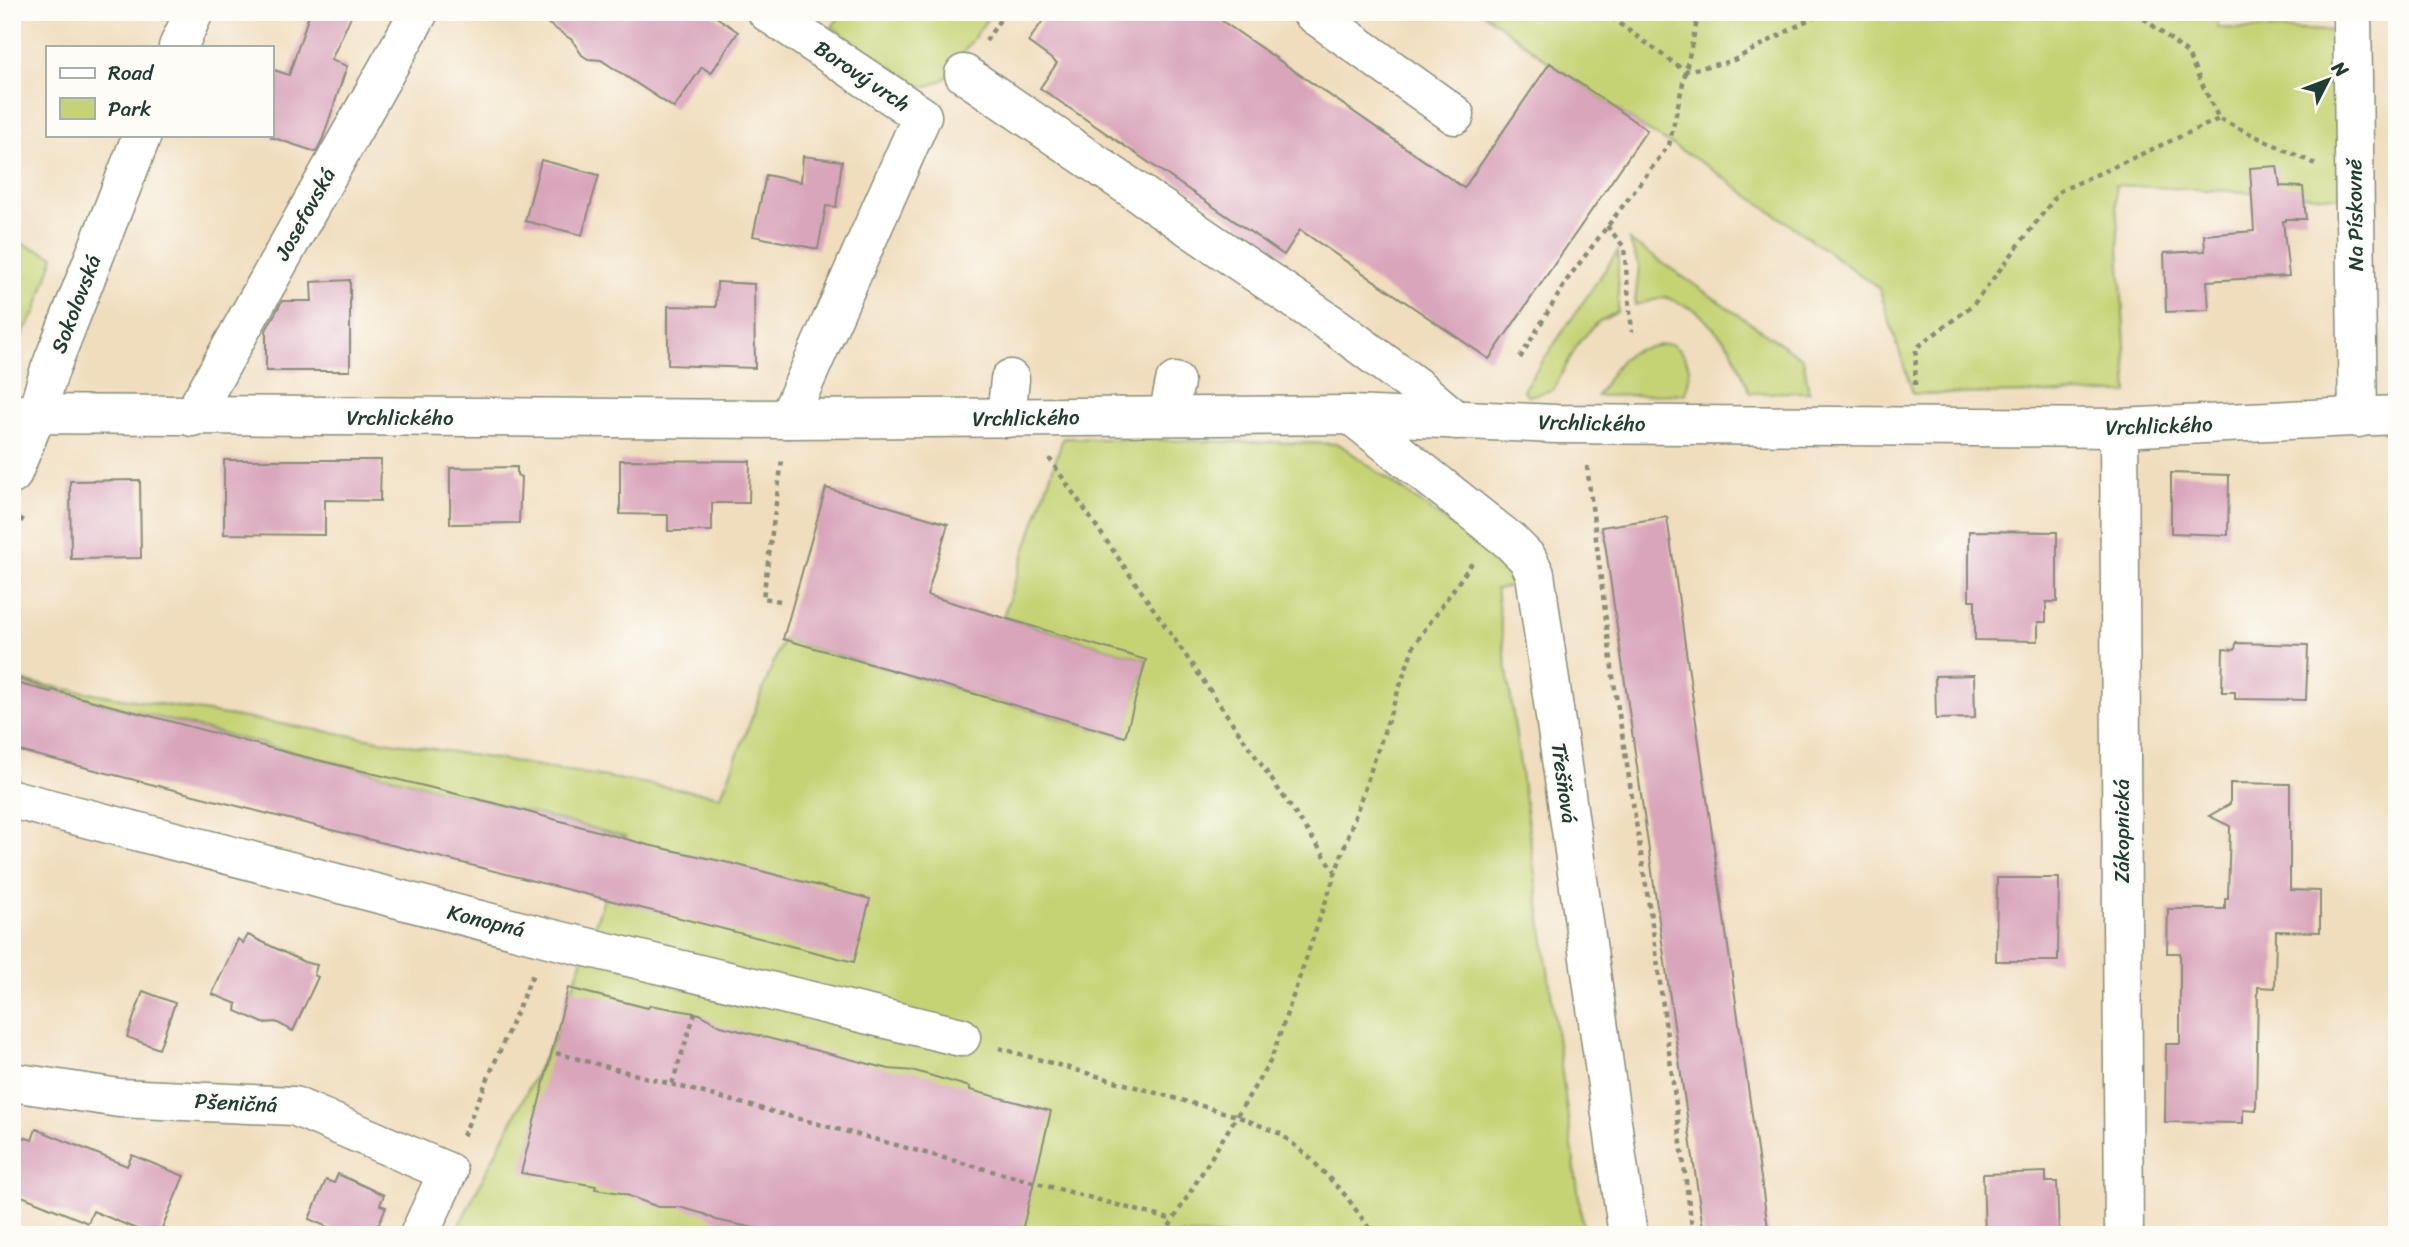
<svg xmlns="http://www.w3.org/2000/svg" width="2409" height="1247" viewBox="0 0 2409 1247" font-family="Sriracha,sans-serif">
	<style>
		.green { fill: #c6d375; stroke: #728854; stroke-width: 2 }
		.building { fill: #d9a5bb }
		.lines { fill: none; stroke-linecap: round; stroke-linejoin: round }
		.minor-casing { stroke: #888d78; stroke-width: 41 }
		.path { stroke: #888d78; stroke-width: 4.5; stroke-dasharray: 5 5; stroke-linecap: butt }
		.minor { stroke: #fff; stroke-width: 38 }
		.labels { text-anchor: middle; stroke-width: 5; stroke-linejoin: round; paint-order: stroke }
		.street-label { font-size: 21px; fill: #1f3d34; stroke: #fdfcf7 }
	</style>
	<rect width="100%" height="100%" fill="#fdfcf7"/>
	<filter id="ink" filterUnits="userSpaceOnUse"><feTurbulence type="fractalNoise" baseFrequency=".0143" numOctaves="2"/><feDisplacementMap in="SourceGraphic" scale="14" xChannelSelector="R" yChannelSelector="G"/><feConvolveMatrix kernelMatrix="1 2 1 2 8 2 1 2 1" color-interpolation-filters="sRGB"/></filter>
	<filter id="wash" filterUnits="userSpaceOnUse"><feTurbulence type="fractalNoise" baseFrequency=".00686" numOctaves="4" result="noise"/><feDisplacementMap in="SourceGraphic" scale="28" xChannelSelector="R" yChannelSelector="G"/><feGaussianBlur stdDeviation="1.57" result="paint"/><feColorMatrix in="noise" values="0 0 0 0 0 0 0 0 0 0 0 0 0 0 0 0 0 1.4 0 .05"/><feComposite in="paint" operator="in"/></filter>
	<g filter="url(#wash)">
		<rect width="100%" height="100%" fill="#f0ddbd"/>
		<!-- green -->
		<g class="green">
			<polygon points="843,12 992,12 945,79 927,87 918,85 832,27"/>
			<polygon points="1482,12 2218,12 2218,28 2337,31 2341,197 2115,185 2128,393 1913,394 1879,288 1707,166 1647,130 1550,63"/>
			<polygon points="12,240 54,256 36,311 12,351"/>
			<polygon points="1629,240 1803,359 1809,392 1750,393 1731,347 1697,311 1666,297 1635,305 1639,266"/>
			<polygon points="1618,251 1618,312 1598,322 1579,342 1553,390 1529,396 1523,390"/>
			<path d="M1671 344C1691 358 1693 371 1685 394L1597 396C1623 356 1620 349 1671 344Z"/>
			<polygon points="1063,438 1339,444 1457,529 1520,585 1496,589 1584,1235 454,1235 556,1034 626,837 12,680 721,796 783,639 1124,737 1146,660 1003,617"/>
		</g>
		<g id="blocks">
			<!-- building -->
			<g class="building">
				<polygon points="310,12 353,12 331,60 347,66 323,138 316,152 271,137 271,69 289,75"/>
				<polygon points="531,12 709,12 738,32 711,73 702,67 674,108 601,60 588,59 582,55 572,40"/>
				<polygon points="1049,12 1209,12 1464,188 1550,63 1647,130 1489,359 1300,230 1284,255 1040,88 1057,63 1028,42"/>
				<polygon points="803,156 842,161 836,207 826,206 818,249 753,236 766,175 801,182"/>
				<polygon points="541,160 599,175 582,235 525,221"/>
				<polygon points="2277,166 2280,186 2303,187 2306,219 2286,219 2286,221 2283,221 2289,276 2207,281 2209,310 2166,312 2164,253 2205,251 2204,235 2254,231 2250,168"/>
				<polygon points="350,280 350,371 266,371 266,330 282,301 312,301 311,282"/>
				<polygon points="717,282 754,284 755,368 668,365 668,306 716,307"/>
				<polygon points="224,460 381,460 380,501 325,500 325,535 224,534"/>
				<polygon points="620,460 750,461 749,503 712,503 712,531 668,531 668,515 620,514"/>
				<polygon points="517,467 517,475 521,477 519,523 450,524 450,468"/>
				<polygon points="2171,473 2229,475 2228,535 2171,533"/>
				<polygon points="140,480 141,558 71,559 70,481"/>
				<polygon points="826,488 948,524 927,595 1146,660 1125,737 783,639"/>
				<polygon points="1667,517 1681,616 1769,1235 1704,1235 1605,543 1601,527"/>
				<polygon points="1969,531 2057,532 2057,602 2046,602 2046,622 2038,622 2038,641 1975,640 1975,600 1969,600"/>
				<polygon points="2236,643 2308,645 2306,700 2235,699 2235,692 2222,692 2223,649 2235,650"/>
				<polygon points="1974,675 1975,718 1936,719 1935,676"/>
				<polygon points="12,682 51,692 52,690 293,754 506,806 648,845 734,864 870,899 854,962 12,749"/>
				<polygon points="2230,783 2290,784 2290,890 2320,891 2320,932 2276,931 2275,988 2258,987 2256,1110 2243,1109 2243,1123 2165,1122 2166,1044 2180,1044 2180,953 2167,953 2168,909 2225,909 2225,898 2228,898 2230,826 2209,816 2230,804"/>
				<polygon points="1997,878 2059,878 2058,961 1996,961"/>
				<polygon points="248,935 304,962 317,965 314,975 318,977 293,1031 276,1022 263,1023 236,1011 237,1004 212,994 238,939 243,943"/>
				<polygon points="568,988 648,1008 650,1005 700,1014 721,1026 889,1069 915,1071 970,1087 970,1090 1051,1111 1021,1235 787,1235 716,1220 704,1214 679,1207 658,1207 621,1193 595,1189 596,1186 521,1173"/>
				<polygon points="143,991 175,1003 159,1049 127,1037"/>
				<polygon points="36,1129 127,1166 132,1155 184,1176 159,1235 151,1235 93,1211 88,1223 12,1192 12,1133 32,1140"/>
				<polygon points="2046,1172 2046,1182 2057,1182 2059,1235 1985,1235 1983,1174"/>
				<polygon points="338,1174 384,1195 380,1205 386,1207 374,1235 346,1235 309,1219 326,1180 334,1183"/>
			</g>
		</g>
	</g>
	<g filter="url(#ink)">
		<use href="#blocks" fill-opacity="0" stroke="#888d78" stroke-width="2"/>
		<g class="lines">
			<!-- minor casing -->
			<g class="minor-casing">
				<g id="minor">
					<polyline points="767,12 922,116 788,419"/>
					<polyline points="1311,12 1455,115"/>
					<polyline points="2352,12 2358,418"/>
					<polyline points="178,47 194,12"/>
					<polyline points="964,74 1337,328 1418,388 1456,420"/>
					<polyline points="12,414 788,419 1351,415 1556,424 2119,428 2397,415"/>
					<polyline points="1351,415 1510,541 1527,558 1535,574 1628,1235"/>
					<polyline points="1168,416 1175,382"/>
					<polyline points="192,417 419,12"/>
					<polyline points="1006,418 1010,379"/>
					<polyline points="2119,428 2124,1235"/>
					<polyline points="12,475 37,413 49,372 142,135"/>
					<polyline points="12,799 549,938 961,1037"/>
					<polyline points="12,1082 119,1098 294,1106 448,1172 419,1235"/>
				</g>
			</g>
			<!-- path -->
			<g class="path">
				<polyline points="1603,12 1685,71 1732,61 1823,12"/>
				<polyline points="2136,12 2187,53 2219,119 2315,164"/>
				<polyline points="986,41 1005,12"/>
				<polyline points="1607,226 1624,247 1632,332"/>
				<polyline points="1520,358 1569,277 1669,145 1699,12"/>
				<polyline points="1915,385 1916,348 1973,305 2060,191 2219,119"/>
				<polyline points="1049,458 1335,871"/>
				<polyline points="1587,466 1613,676 1654,937 1693,1235"/>
				<polyline points="12,540 24,515"/>
				<polyline points="780,601 763,598 782,460"/>
				<polyline points="999,1048 1237,1116 1281,1134 1310,1158 1346,1196 1374,1235"/>
				<polyline points="556,1053 1173,1220"/>
				<polyline points="672,1084 695,1013"/>
				<polyline points="463,1136 533,974"/>
				<polyline points="1164,1235 1271,1060 1414,645 1472,563"/>
			</g>
			<!-- minor -->
			<use href="#minor" class="minor"/>
		</g>
	</g>
	<g class="labels">
		<!-- street labels -->
		<g class="street-label">
			<text transform="translate(862 76) rotate(34)" y="7">Borový vrch</text>
			<text transform="translate(305 214) rotate(-61)" y="7">Josefovská</text>
			<text transform="translate(2355 215) rotate(-91)" y="7">Na Pískovně</text>
			<text transform="translate(76 304) rotate(-69)" y="7">Sokolovská</text>
			<text x="400" y="425">Vrchlického</text>
			<text transform="translate(1026 418) rotate(-1)" y="7">Vrchlického</text>
			<text transform="translate(1592 423) rotate(1)" y="7">Vrchlického</text>
			<text transform="translate(2159 426) rotate(-2)" y="7">Vrchlického</text>
			<text transform="translate(1564 783) rotate(82)" y="7">Třešňová</text>
			<text transform="translate(2122 831) rotate(-90)" y="7">Zákopnická</text>
			<text transform="translate(486 921) rotate(14)" y="7">Konopná</text>
			<text transform="translate(236 1103) rotate(3)" y="7">Pšeničná</text>
		</g>
	</g>
	<!-- margin -->
	<rect width="2409" height="1247" fill="none" stroke="#fdfcf7" stroke-width="42"/>
	<!-- legend -->
	<rect x="46" y="46" width="228" height="91" fill="#fdfcf7" stroke="#a4b0a9" stroke-width="2"/>
	<rect x="60" y="68" width="35" height="10" fill="#ffffff" stroke="#a4b0a9" stroke-width="2"/>
	<text x="108" y="80" font-size="21" fill="#1f3d34">Road</text>
	<rect x="60" y="98" width="35" height="21" fill="#c6d375" stroke="#a4b0a9" stroke-width="2"/>
	<text x="108" y="116" font-size="21" fill="#1f3d34">Park</text>
	<!-- north arrow -->
	<g transform="translate(2328 80) rotate(48)" stroke="#fdfcf7" stroke-width="5" paint-order="stroke">
	<path d="M0-5L12 26L0 18L-12 26Z" fill="#1f3d34"/>
	<text y="-10" font-size="19" font-weight="bold" text-anchor="middle" fill="#1f3d34">N</text>
	</g>
</svg>
